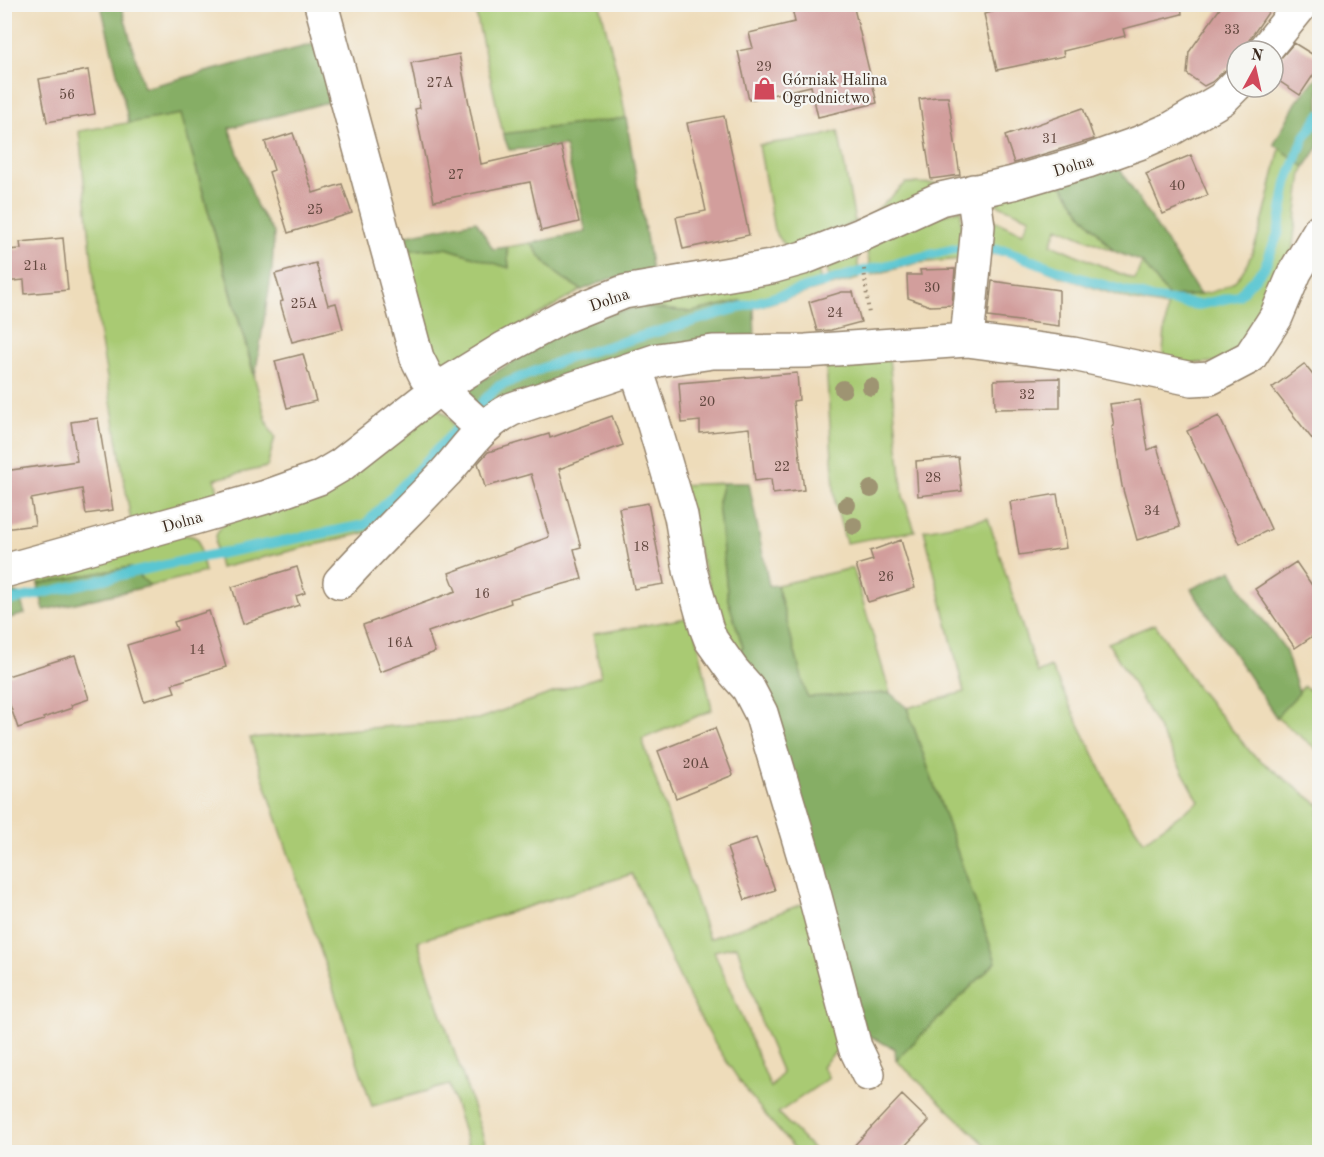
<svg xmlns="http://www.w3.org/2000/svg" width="1324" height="1157" font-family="'Old Standard TT',serif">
<rect width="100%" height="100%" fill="#f6f6f2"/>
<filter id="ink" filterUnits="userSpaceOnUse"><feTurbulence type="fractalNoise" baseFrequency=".0167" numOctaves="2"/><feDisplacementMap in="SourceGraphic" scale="12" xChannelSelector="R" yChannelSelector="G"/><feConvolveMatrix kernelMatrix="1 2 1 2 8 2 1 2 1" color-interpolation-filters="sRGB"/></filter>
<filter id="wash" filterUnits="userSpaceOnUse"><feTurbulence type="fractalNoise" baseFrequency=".008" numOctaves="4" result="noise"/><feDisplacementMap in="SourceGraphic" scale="24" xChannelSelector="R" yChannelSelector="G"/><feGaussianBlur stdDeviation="1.35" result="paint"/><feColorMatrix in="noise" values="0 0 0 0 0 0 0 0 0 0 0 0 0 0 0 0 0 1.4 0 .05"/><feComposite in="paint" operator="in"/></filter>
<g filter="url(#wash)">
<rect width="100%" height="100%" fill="#eedcba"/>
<path fill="#a9ca73" stroke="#727a48" stroke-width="1.5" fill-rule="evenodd" d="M 501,5 L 600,5 L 618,76 L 626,118 L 503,134 L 474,5 L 491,5 L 493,8 Z
M 181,114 L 268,426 L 275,437 L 267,467 L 215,479 L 221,504 L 132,527 L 99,330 L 79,131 Z
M 838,131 L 855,222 L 869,217 L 906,183 L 957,184 L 786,248 L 774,230 L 759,145 L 822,136 Z
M 1280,148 L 1305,167 L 1302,173 L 1291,260 L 1267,312 L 1226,362 L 1162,364 L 1167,307 L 1131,300 L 1062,277 L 1008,255 L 983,254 L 987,218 L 1023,233 L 1030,218 L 996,204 L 1003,195 L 1060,182 L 1083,215 L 1114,251 L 1058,227 L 1051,244 L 1135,280 L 1142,262 L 1169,297 C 1190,296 1214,295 1232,283 C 1258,266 1272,179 1280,148 Z
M 961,209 L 962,259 L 917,263 L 872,275 L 866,248 L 888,231 Z
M 531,243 C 546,267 558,276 582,290 L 455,362 L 444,367 L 434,366 L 396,251 L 446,248 L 509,267 L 507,247 Z
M 858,250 L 858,279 L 830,286 L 826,261 Z
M 817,264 L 822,288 L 754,308 L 740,301 L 692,312 L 639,307 L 581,321 L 605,308 Z
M 889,358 L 903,496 L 915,531 L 846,543 L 835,503 L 826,363 Z
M 431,405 L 447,415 L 459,435 L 368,532 L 220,568 C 217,553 210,536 223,525 Z
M 650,454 L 678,544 L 712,710 L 642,739 L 709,939 L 810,901 L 839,1048 L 822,1066 L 829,1078 L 778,1113 L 816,1152 L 798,1152 C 760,1112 728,1068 701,1019 C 675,973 655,922 632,874 L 418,941 C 439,1012 466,1082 488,1152 L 470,1152 L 449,1085 L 372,1106 L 250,738 L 478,719 L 601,676 L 593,634 L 687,618 L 670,520 L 655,488 ZM 737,946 L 763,1028 L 782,1073 L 771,1088 L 714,951 Z
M 723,483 L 718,502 L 728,600 L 743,647 L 733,656 L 677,485 Z
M 988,518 L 1037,673 L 1051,667 L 1115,798 L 1144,841 L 1199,801 L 1127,673 L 1108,643 L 1155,624 L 1196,686 L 1252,754 L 1318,804 L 1319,802 L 1319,1152 L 993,1152 L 896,1060 L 996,962 L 907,708 L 964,692 L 924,530 Z
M 179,534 L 192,536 L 198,539 L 205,572 L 150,586 L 130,567 L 38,584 L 35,571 Z
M 853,568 L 890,693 L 807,697 L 777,585 Z
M 1304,686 L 1319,697 L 1319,751 L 1276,717 Z"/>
<path fill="#86ae65" stroke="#606c42" stroke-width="1.5" d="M 101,5 L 121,5 L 144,88 L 318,43 L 336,100 L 229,128 L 257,207 L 274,233 L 272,270 L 255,376 L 181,114 L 129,123 Z
M 1319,75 L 1319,146 L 1305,167 L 1274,144 L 1297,101 Z
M 626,118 L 652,271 L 609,279 L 582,290 C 558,276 546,267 531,243 L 586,232 L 565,146 L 509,150 L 503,134 Z
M 1117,165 L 1200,295 L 1169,297 L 1142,262 L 1114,251 L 1083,215 L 1060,182 Z
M 476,221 L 493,249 L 507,247 L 509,268 L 446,248 L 396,251 L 393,238 Z
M 740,301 L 754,308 L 755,344 L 481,412 L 466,390 L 581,321 L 639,307 L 691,312 Z
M 723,483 L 749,483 L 769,586 L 777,585 L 807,697 L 890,693 L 907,708 L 996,962 L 896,1060 L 895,1049 L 867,1035 L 733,656 L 743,647 L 728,600 L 718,502 Z
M 130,567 L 150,586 L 44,610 L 38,584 Z
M 1232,570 L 1246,597 L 1285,649 L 1299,693 L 1276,717 L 1191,589 Z
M 5,590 L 19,594 L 25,614 L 5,619 Z"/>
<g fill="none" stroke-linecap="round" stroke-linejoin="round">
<path stroke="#5ac6d2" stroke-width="10" d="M 4,602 L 187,560 L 365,525 L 497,387 L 568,358 L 863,271 L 963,247 L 1007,251 L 1073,276 L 1149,298 L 1199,305 L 1238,296 L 1264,268 L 1278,234 L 1287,183 L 1304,138 L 1320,115"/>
</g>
<g id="blocks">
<path fill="#d29e9c" d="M 791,4 L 853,4 L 877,103 L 818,117 L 811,86 L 749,100 L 738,51 L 753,48 L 749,33 L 795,22 Z
M 1023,4 L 1181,4 L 1182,14 L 1123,29 L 1125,36 L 1063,51 L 1064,56 L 997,70 L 984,14 Z
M 1223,4 L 1274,4 L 1249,40 L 1246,51 L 1237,51 L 1237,59 L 1232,66 L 1224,71 L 1212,82 L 1204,86 L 1187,74 L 1189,52 Z
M 1294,43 L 1320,59 L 1320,65 L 1300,95 L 1273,77 L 1273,67 Z
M 459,54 L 481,164 L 561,146 L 579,222 L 541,231 L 530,182 L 434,201 L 415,109 L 420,108 L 411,63 Z
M 88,70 L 95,114 L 47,122 L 39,79 Z
M 937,97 L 948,97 L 960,175 L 931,179 L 919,99 Z
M 1083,108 L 1094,139 L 1014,163 L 1005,136 Z
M 724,116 L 749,235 L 683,249 L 676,217 L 706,211 L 687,123 Z
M 293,133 L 313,193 L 342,184 L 352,213 L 288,233 L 269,172 L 274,170 L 265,142 Z
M 1191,155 L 1208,195 L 1163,214 L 1146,174 Z
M 63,238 L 68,290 L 25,294 L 24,280 L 4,282 L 4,250 L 21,249 L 20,242 Z
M 316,263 L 328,305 L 336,303 L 343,329 L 292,342 L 280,302 L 283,301 L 275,274 Z
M 955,269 L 952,305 L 930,306 L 908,298 L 907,275 L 921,275 L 920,270 Z
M 992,281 L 1059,290 L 1059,326 L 988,317 Z
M 842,292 L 853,292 L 861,322 L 831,330 L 817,331 L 809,302 Z
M 303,354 L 316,401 L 287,408 L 275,361 Z
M 1304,364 L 1320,384 L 1320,449 L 1272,388 Z
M 797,373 L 799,400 L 793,401 L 804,490 L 773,494 L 771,479 L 755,481 L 749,428 L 700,433 L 700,421 L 682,423 L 679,383 Z
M 1060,378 L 1060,408 L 995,409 L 994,380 Z
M 1140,400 L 1148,450 L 1157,446 L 1180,527 L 1137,540 L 1122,486 L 1112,427 L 1114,426 L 1110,404 Z
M 612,416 L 623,445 L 559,469 L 581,547 L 574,549 L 582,579 L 510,599 L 511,603 L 428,632 L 435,652 L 380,672 L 363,625 L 456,591 L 449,573 L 549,537 L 531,474 L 485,487 L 478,463 L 488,452 L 549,434 L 550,438 Z
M 1219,416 L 1271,529 L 1240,544 L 1187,431 Z
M 98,418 L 113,510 L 86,514 L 82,489 L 31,499 L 35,525 L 4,529 L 4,471 L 77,461 L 71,422 Z
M 958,457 L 962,491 L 918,496 L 916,461 Z
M 1057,494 L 1066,548 L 1019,555 L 1010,502 Z
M 648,503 L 664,584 L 634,589 L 619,508 Z
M 901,540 L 915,588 L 868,602 L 856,565 L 873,560 L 870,551 Z
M 1296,562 L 1320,597 L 1320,631 L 1295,648 L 1255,589 Z
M 297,567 L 305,593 L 296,596 L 299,605 L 243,624 L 232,587 Z
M 209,611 L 226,667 L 172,684 L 175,692 L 144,701 L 127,645 L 177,630 L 174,622 Z
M 75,655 L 89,699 L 71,705 L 72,708 L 43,718 L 44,720 L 18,728 L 4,688 L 4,677 Z
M 715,728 L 733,775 L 676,798 L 658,751 Z
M 756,838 L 775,890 L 745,900 L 727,848 Z
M 902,1095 L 929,1121 L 899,1152 L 848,1152 Z"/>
</g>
</g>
<g filter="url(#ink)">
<use href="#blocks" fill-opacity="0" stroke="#94836c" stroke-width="1.5"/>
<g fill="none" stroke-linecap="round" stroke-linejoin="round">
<defs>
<path id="minor" d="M 321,4 L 417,358 L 426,376 L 482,428
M 1264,51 L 1302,4
M 967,340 L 978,226 L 973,191
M 636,369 L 650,411 L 681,516 L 690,570 L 706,627 L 711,640 L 733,671 L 748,688 L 761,713 L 808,870 L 855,1047 L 868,1074
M 4,571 L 190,519 L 266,497 L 319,478 L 341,465 L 438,389 L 503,349 L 564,316 L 624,292 L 771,267 L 803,258 L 861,235 L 940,199 L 1013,183 L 1088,161 L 1139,143 L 1171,129 L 1222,99 L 1237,84
M 340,582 C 374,544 411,509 446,472 C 469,446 480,425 512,409 L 658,360 L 713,352 L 806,351 L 967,340 L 1073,354 L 1192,379 L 1210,378 L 1250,357 L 1276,317 L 1295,272 L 1320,230"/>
</defs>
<use href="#minor" stroke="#94836c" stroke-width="36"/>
<path stroke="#94836c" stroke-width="4" stroke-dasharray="1.5 4.5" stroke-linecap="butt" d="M 864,269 L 869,315"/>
<use href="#minor" stroke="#fff" stroke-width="33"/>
</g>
<g fill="#9e9472">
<circle cx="871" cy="387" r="9"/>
<circle cx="843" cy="389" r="9"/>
<circle cx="871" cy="489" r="9"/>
<circle cx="847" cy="505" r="9"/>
<circle cx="854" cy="526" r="9"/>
</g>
</g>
<defs>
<symbol id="shop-bare" viewBox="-9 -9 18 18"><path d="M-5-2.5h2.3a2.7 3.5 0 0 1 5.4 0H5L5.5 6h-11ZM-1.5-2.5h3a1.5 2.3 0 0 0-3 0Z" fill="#d1495b" stroke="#f6f6f2" stroke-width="2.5" paint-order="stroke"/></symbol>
</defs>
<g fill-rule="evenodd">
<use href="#shop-bare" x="748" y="72" width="33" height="33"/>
</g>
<g text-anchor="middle" stroke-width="4.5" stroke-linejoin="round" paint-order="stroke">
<g font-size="14" fill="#61473e">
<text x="1232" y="34">33</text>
<text x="764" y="71">29</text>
<text x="440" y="87">27A</text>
<text x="67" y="99">56</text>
<text x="1050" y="143">31</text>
<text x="456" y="179">27</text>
<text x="1177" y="190">40</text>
<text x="315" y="214">25</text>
<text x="35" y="270">21a</text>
<text x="932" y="292">30</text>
<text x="304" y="308">25A</text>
<text x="835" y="317">24</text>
<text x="1027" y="399">32</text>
<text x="707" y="406">20</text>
<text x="782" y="471">22</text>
<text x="933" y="482">28</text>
<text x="1152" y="515">34</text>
<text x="641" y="551">18</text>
<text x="886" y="581">26</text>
<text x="482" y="598">16</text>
<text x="400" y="647">16A</text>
<text x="197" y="654">14</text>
<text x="696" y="768">20A</text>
</g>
<g font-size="16" fill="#3b2a1e" stroke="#f6f6f2" text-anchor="start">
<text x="782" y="85">Górniak Halina<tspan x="782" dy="18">Ogrodnictwo</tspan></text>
</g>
<g font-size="16" fill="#3b2a1e" stroke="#f6f6f2">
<text transform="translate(1073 165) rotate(-17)" y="6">Dolna</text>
<text transform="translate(609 299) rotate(-19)" y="6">Dolna</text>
<text transform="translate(182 521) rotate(-16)" y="6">Dolna</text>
</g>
</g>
<rect width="1324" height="1157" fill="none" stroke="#f6f6f2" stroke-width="24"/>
<g transform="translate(1255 69) rotate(8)"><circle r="28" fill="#f6f6f2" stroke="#aba49d" stroke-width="1.5"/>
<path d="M0-4.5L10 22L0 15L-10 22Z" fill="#d1495b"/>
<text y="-9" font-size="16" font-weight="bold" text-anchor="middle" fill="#3b2a1e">N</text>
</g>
</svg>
